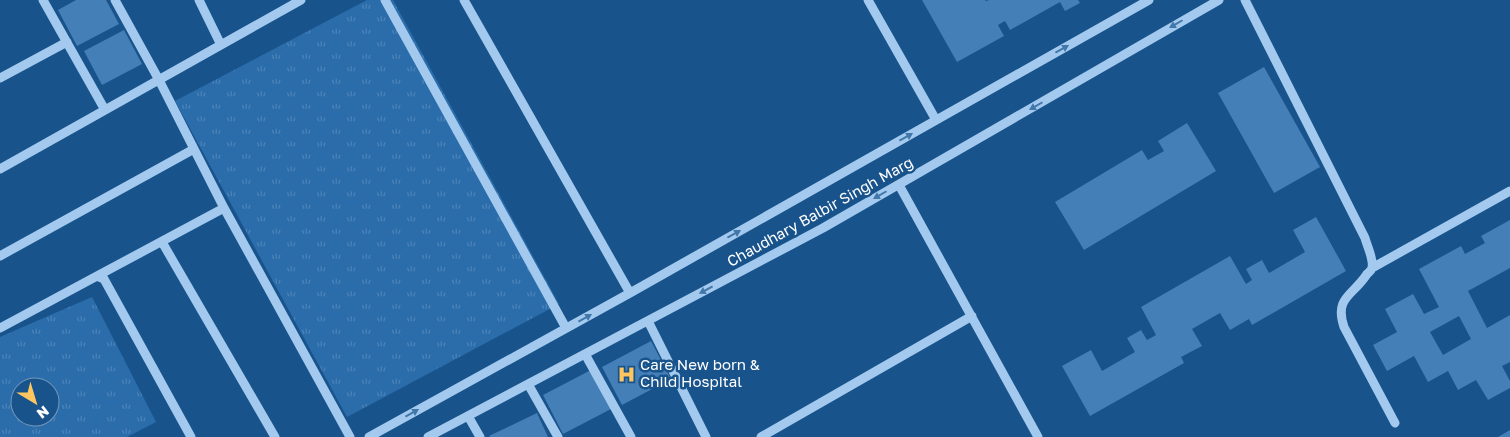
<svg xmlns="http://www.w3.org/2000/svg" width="1510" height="437" font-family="'Golos Text',sans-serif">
<defs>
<pattern id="park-tufts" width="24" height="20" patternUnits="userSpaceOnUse" patternTransform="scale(1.25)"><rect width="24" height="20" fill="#2b6dab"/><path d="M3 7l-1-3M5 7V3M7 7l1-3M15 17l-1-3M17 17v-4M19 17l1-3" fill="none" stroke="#4b83b8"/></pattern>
</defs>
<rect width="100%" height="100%" fill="#18538c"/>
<path fill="url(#park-tufts)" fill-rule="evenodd" d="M 367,0 L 393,0 L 559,304 L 347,417 L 175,101 Z
M 92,297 L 156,422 L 127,437 L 0,437 L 0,337 ZM 20,387 L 50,387 L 50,417 L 20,417 Z"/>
<path fill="#457fb7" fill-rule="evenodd" d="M 76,0 L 106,0 L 119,24 L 77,46 L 58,10 Z
M 922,0 L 985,0 L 986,1 L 989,0 L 1078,0 L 1080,3 L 1065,11 L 1060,2 L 1010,30 L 1005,21 L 998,25 L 1004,36 L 957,62 Z
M 124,30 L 142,64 L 102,85 L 84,51 Z
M 1264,67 L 1320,167 L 1274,193 L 1218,93 Z
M 1187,123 L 1216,171 L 1084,250 L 1055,202 L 1142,150 L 1148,160 L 1164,151 L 1158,141 Z
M 1316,217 L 1346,271 L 1252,325 L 1249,319 L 1230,330 L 1220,313 L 1192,329 L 1202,346 L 1181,357 L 1184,363 L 1090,416 L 1062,366 L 1091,350 L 1102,371 L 1135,352 L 1127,338 L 1141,330 L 1147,340 L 1156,335 L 1141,307 L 1230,256 L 1246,284 L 1252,280 L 1246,269 L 1262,260 L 1269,273 L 1305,252 L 1293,230 Z
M 1510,220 L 1510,268 L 1468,291 L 1487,328 L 1510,315 L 1510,362 L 1502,366 L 1510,381 L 1510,388 L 1488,400 L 1476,380 L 1458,390 L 1448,371 L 1428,382 L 1414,356 L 1387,371 L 1373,345 L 1397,332 L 1385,309 L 1413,294 L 1424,314 L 1439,307 L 1419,269 L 1461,246 L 1465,254 L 1485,243 L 1481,236 ZM 1459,316 L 1471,339 L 1443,355 L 1430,332 Z
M 651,341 L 671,379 L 622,405 L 602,367 Z
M 591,370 L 611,409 L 563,434 L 543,395 Z
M 537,413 L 548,437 L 490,437 L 489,436 Z
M 1510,430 L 1510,437 L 1498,437 Z"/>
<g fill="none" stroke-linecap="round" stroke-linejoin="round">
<path stroke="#a3caee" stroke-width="9" d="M 43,0 L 105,110
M 115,0 L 159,80 L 224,208 L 350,437
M 199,0 L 221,45
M 385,0 L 566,328
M 464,0 L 630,293
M 868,0 L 936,120
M 1245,0 L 1365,238 C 1367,246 1374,259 1372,268 C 1371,271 1369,272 1367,274 C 1353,296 1334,297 1344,327 L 1395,423
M 0,78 L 67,42
M 0,169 L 301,0
M 899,185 L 1038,437
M 162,242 L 275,437
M 0,256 L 194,149
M 1372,268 L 1510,191
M 97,276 L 224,208
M 648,321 L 706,437
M 0,328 L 97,276 L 104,279 L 191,437
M 585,354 L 631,437
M 528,384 L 558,437
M 468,416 L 480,437
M 369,437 L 630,293 L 1149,0
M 428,437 L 823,228 L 1219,0
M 761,437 L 972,316"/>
</g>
<defs><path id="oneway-solid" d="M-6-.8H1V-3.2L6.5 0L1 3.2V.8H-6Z" transform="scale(1.25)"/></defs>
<g fill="#4277a9">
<use href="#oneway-solid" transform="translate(1176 24) rotate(150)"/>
<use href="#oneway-solid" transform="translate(1062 49) rotate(-29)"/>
<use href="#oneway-solid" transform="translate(1036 106) rotate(150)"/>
<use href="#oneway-solid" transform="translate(906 137) rotate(-29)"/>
<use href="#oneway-solid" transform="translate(880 195) rotate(150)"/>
<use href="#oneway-solid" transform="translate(734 234) rotate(-29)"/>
<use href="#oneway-solid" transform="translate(706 290) rotate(152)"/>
<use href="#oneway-solid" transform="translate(585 318) rotate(-29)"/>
<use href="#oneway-solid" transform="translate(412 413) rotate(-29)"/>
</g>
<defs>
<symbol id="hospital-bare" viewBox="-9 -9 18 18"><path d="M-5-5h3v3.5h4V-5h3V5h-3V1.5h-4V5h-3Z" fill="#ffc660" stroke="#18538c" stroke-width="2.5" paint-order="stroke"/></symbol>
</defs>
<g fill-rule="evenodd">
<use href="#hospital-bare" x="614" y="362" width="25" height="25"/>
</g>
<g text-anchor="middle" stroke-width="5" stroke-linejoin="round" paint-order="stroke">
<g font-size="15" fill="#fff" stroke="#18538c">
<text transform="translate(820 212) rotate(-29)" y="5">Chaudhary Balbir Singh Marg</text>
</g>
<g font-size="15" fill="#fff" stroke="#18538c" text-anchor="start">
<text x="640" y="370">Care New born &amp;<tspan x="640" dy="17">Child Hospital</tspan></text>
</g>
</g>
<g transform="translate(35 402) rotate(142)"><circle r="24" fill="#18538c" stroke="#7498ba"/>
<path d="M0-4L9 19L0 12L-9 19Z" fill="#ffc660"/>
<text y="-8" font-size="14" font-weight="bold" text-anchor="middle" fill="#ffffff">N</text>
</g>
</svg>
